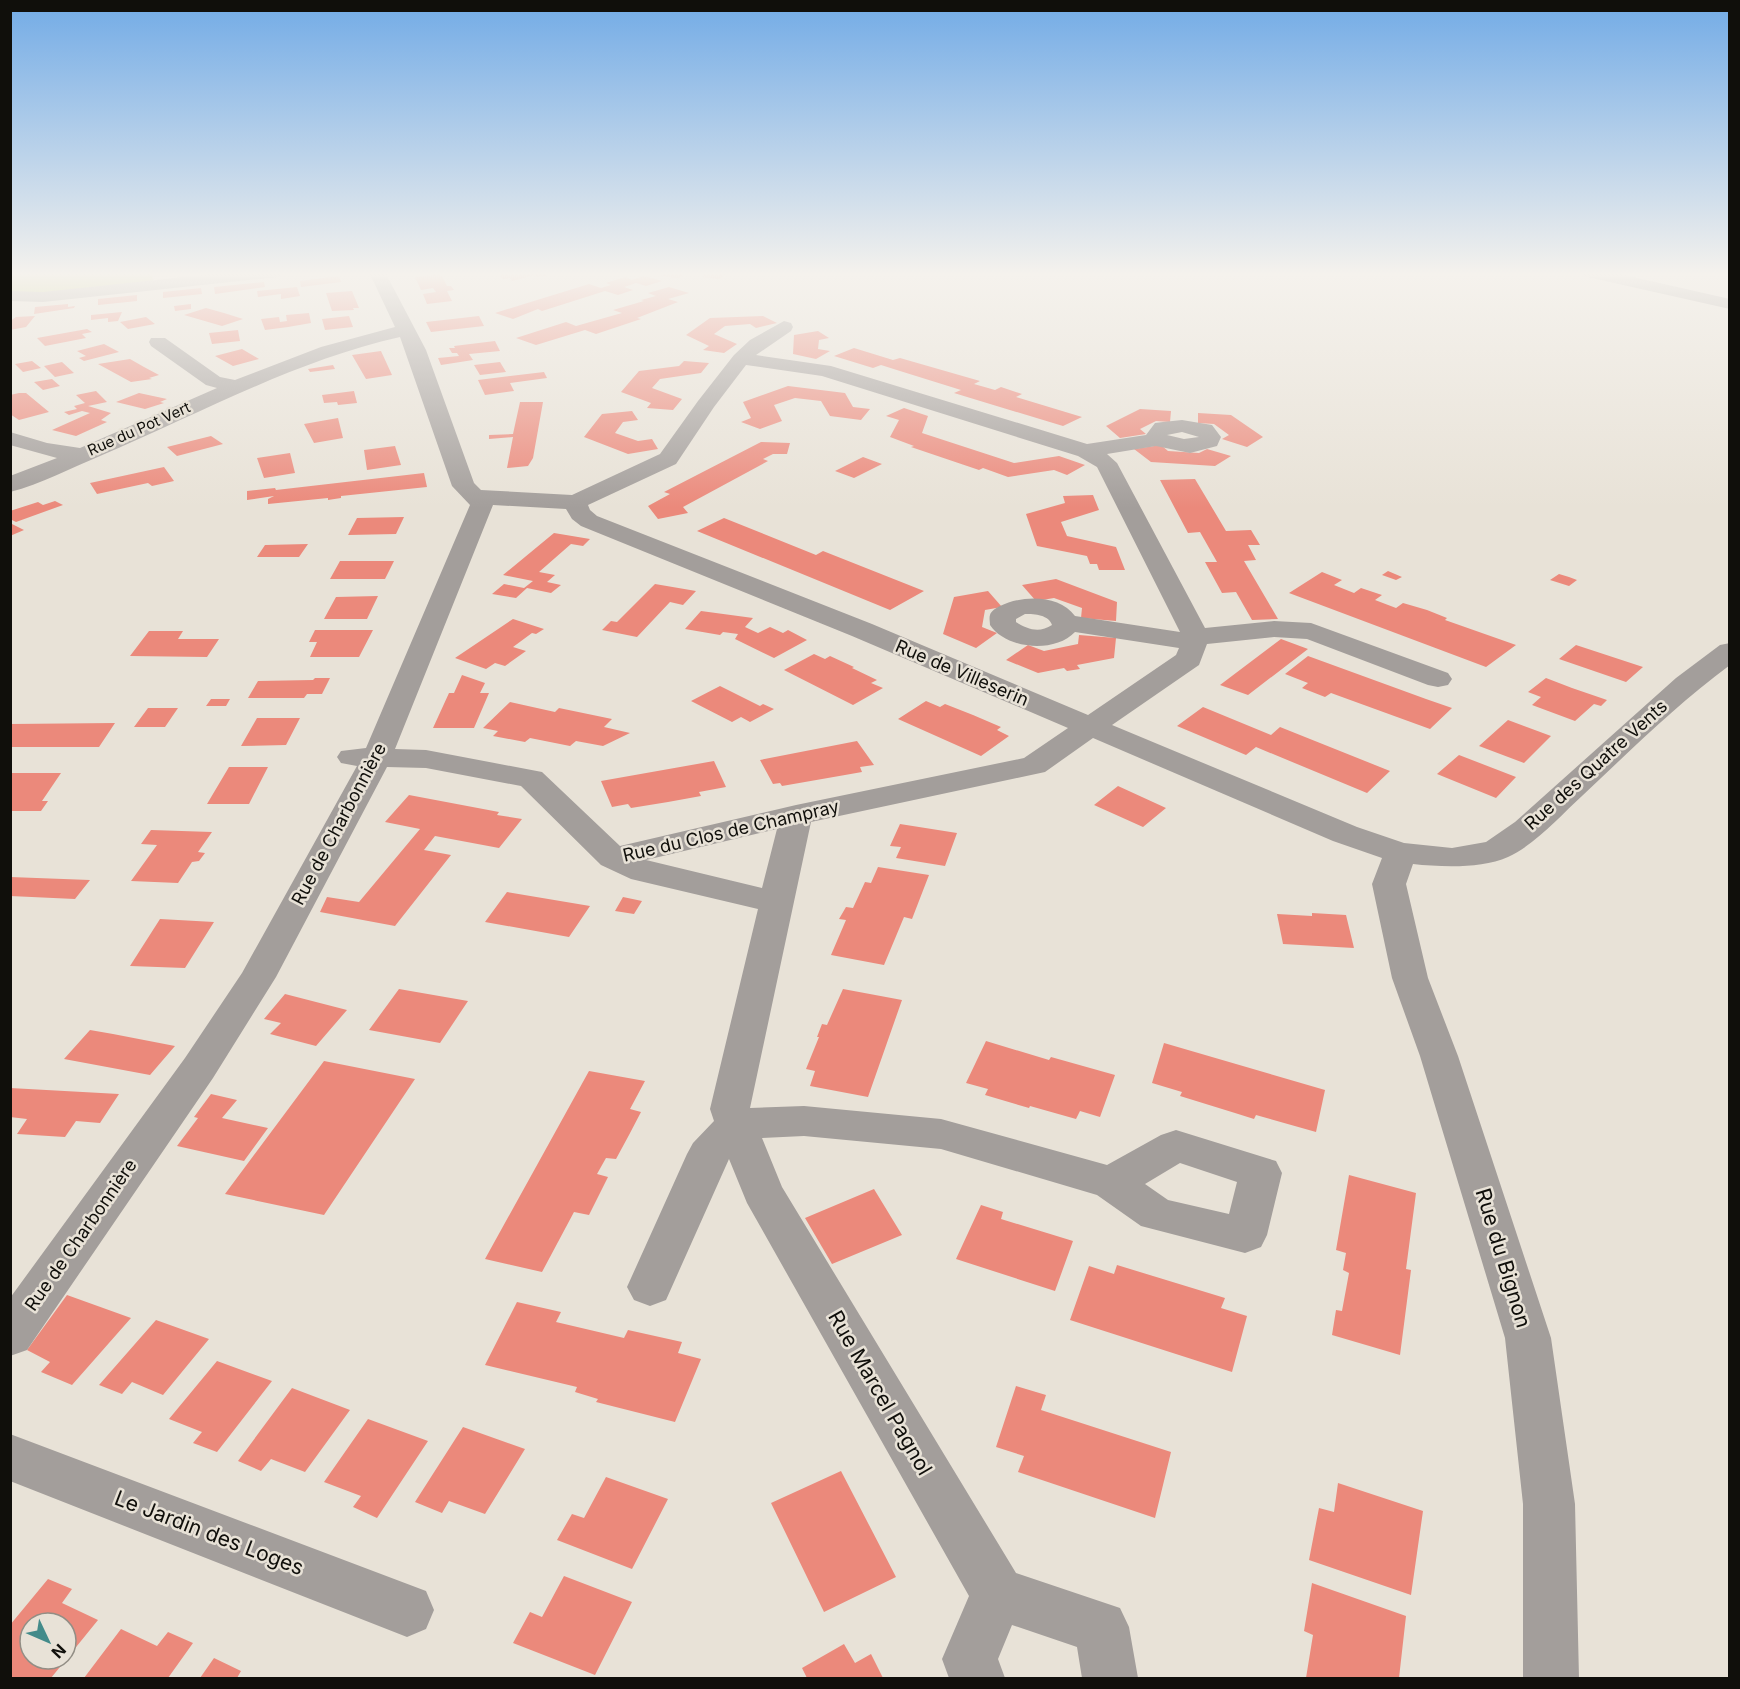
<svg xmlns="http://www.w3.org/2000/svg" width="1740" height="1689" font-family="Inter,sans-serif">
<rect width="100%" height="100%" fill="#e8e2d7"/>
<path fill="#bccf71" d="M 11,272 L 152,272 L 153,282 L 47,293 L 11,292 Z"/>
<path fill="#eb897b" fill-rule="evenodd" d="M 542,272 L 546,276 L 537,277 L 535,275 L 512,281 L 510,278 L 503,279 L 498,273 Z
M 666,272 L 688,272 L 678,278 L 660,276 Z
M 696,272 L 728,272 L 719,279 L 702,277 L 705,274 Z
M 441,274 L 447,286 L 451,286 L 454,290 L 447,291 L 452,301 L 427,304 L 423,294 L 436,292 L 433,288 L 421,290 L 415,277 Z
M 339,276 L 341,282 L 301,287 L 300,281 Z
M 644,276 L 662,281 L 646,286 L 636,283 L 624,287 L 633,290 L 618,295 L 605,291 L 542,311 L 538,309 L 513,319 L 495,313 L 589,284 L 601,288 L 611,285 L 606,283 L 625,277 L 632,280 Z
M 264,282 L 265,287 L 215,294 L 214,287 Z
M 297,287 L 300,296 L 281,299 L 281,294 L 258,297 L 257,291 Z
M 669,287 L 689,293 L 668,299 L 678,302 L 637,318 L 641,319 L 596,334 L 585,330 L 536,345 L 516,338 L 566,322 L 576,326 L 622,313 L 613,310 L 644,301 L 641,300 L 656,296 L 648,293 Z
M 201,288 L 202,294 L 163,298 L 163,292 Z
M 352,291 L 359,308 L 353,308 L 354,310 L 332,311 L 326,293 Z
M 137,295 L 137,301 L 98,305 L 98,299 Z
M 68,304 L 68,307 L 75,306 L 74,308 L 34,314 L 35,307 Z
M 191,304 L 191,309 L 175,311 L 174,306 Z
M 206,308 L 224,313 L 243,319 L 222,326 L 184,315 Z
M 122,312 L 118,321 L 108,322 L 108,318 L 91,320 L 91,315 Z
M 309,313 L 311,323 L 288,327 L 265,330 L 261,319 L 279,317 L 280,322 L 287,321 L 286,315 Z
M 35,316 L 26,327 L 10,330 L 10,321 L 16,317 Z
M 349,316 L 353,327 L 325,330 L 322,319 Z
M 479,316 L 484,326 L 431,332 L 426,322 Z
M 763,316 L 777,323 L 756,328 L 750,324 L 725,326 L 714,334 L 737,344 L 724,353 L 703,350 L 709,346 L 686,335 L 710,318 Z
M 146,317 L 155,324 L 128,329 L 120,322 Z
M 87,329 L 92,332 L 82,334 L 86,338 L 45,346 L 37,338 Z
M 238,330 L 240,341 L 212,344 L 209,333 Z
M 818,331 L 829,338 L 819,340 L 818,349 L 830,351 L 816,359 L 793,354 L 794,335 Z
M 495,341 L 500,351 L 469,354 L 473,360 L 441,365 L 438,358 L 459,356 L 457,353 L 452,353 L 449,348 L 455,348 L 454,346 Z
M 104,344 L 119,352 L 84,361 L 79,358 L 86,356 L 77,351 Z
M 854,348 L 893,360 L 900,358 L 980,381 L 974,384 L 995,390 L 1001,387 L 1022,394 L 1016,397 L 1082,417 L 1063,426 L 954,393 L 961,390 L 900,371 L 881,365 L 873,368 L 834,356 Z
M 242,349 L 259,359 L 233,366 L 215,356 Z
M 381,351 L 392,375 L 366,379 L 352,355 Z
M 130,359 L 144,367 L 159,375 L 149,378 L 152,379 L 131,382 L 98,364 Z
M 32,361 L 41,368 L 23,372 L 15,364 Z
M 684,361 L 709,363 L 701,373 L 660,379 L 652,388 L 682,399 L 673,410 L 647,408 L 651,403 L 621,392 L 639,371 L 679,366 Z
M 62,362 L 74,373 L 55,377 L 44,366 Z
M 500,362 L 506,372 L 480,375 L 474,365 Z
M 333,365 L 335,369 L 310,372 L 308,369 Z
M 544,372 L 547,378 L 510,383 L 514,391 L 485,395 L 478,380 Z
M 52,379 L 60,386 L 43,390 L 34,382 Z
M 788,386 L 845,393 L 853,407 L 870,409 L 861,420 L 830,416 L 821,401 L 795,398 L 774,405 L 782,421 L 760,429 L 741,422 L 751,418 L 743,402 Z
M 96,391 L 107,402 L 88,406 L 111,413 L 101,420 L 107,422 L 76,436 L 52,430 L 90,413 L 82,411 L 69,415 L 64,412 L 77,409 L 74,406 L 85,403 L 76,395 Z
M 354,391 L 357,403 L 338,405 L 337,402 L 324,403 L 322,395 Z
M 19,393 L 26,393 L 49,412 L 19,420 L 10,414 L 10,395 Z
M 139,393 L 167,399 L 160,402 L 164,403 L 145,409 L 116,402 Z
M 520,402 L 543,402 L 533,458 L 528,466 L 507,468 L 513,437 L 489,439 L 489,435 L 513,434 Z
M 904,408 L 928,416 L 922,433 L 1014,463 L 1059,456 L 1085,465 L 1067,475 L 1054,470 L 1008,477 L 983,468 L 979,470 L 911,447 L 914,446 L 890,437 L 899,420 L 886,416 Z
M 1140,409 L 1171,411 L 1170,422 L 1156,421 L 1140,429 L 1146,434 L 1120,438 L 1106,426 Z
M 632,411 L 638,420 L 623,422 L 615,433 L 638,441 L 652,439 L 658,449 L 628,454 L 584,437 L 602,414 Z
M 1198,413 L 1231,415 L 1263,437 L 1247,447 L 1222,439 L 1229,435 L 1214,424 L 1198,423 Z
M 338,418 L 343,438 L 314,443 L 304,424 Z
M 211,436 L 223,444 L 177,456 L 167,447 Z
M 761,442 L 790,443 L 787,454 L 773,454 L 763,459 L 768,461 L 683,507 L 688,513 L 658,519 L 648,506 L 670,494 L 664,492 Z
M 1161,445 L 1168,451 L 1199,453 L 1207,449 L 1231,456 L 1215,466 L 1151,462 L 1134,449 Z
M 395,446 L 401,465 L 367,470 L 364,450 Z
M 290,453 L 295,473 L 264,478 L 257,458 Z
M 863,457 L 882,464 L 854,478 L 835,471 Z
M 164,467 L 174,481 L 152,486 L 148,483 L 97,494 L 90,483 Z
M 424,473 L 427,487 L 341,496 L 341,498 L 328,500 L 328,498 L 268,504 L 268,499 L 274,496 L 247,500 L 247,491 L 275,488 L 276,490 Z
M 1195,479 L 1226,531 L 1251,530 L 1260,545 L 1248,545 L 1256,560 L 1244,561 L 1278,619 L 1252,620 L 1236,592 L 1222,593 L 1205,562 L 1217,562 L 1200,532 L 1188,533 L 1160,480 Z
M 1093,495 L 1099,510 L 1061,522 L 1067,536 L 1116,547 L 1125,570 L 1099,570 L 1097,564 L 1090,564 L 1087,556 L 1037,546 L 1026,514 L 1065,503 L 1063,496 Z
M 55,501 L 63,505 L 16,522 L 10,519 L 10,511 L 38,502 L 43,505 Z
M 404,517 L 396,534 L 348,535 L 357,518 Z
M 724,518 L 816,555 L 823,551 L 924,591 L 890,610 L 697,531 Z
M 10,523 L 24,530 L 10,536 Z
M 554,533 L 590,539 L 583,546 L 571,544 L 539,572 L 555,575 L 547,582 L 561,585 L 551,593 L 527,588 L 516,598 L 492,594 L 504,584 L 524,588 L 533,581 L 503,575 Z
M 308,544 L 299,557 L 257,557 L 265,545 Z
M 340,561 L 394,561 L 385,579 L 330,579 Z
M 1388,571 L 1402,577 L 1396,580 L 1382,575 Z
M 1322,572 L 1342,580 L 1334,585 L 1354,593 L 1361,588 L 1382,595 L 1375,600 L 1396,608 L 1403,603 L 1427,610 L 1447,618 L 1445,620 L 1516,645 L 1486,667 L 1289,593 Z
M 1559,574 L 1569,577 L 1577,580 L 1569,586 L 1550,580 Z
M 1056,579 L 1117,602 L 1116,621 L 1081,618 L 1082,608 L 1054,598 L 1036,601 L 1022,585 Z
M 655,584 L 696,591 L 683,605 L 670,602 L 637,637 L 602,630 L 611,621 L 617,622 Z
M 988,591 L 1002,607 L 985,610 L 982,627 L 997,633 L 976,648 L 943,634 L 954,597 Z
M 378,596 L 367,619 L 324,619 L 336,597 Z
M 701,611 L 753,618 L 745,627 L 758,633 L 770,627 L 783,633 L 788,630 L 807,640 L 774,658 L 735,639 L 738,634 L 723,632 L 720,635 L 685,629 Z
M 513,619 L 544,629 L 536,634 L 532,633 L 513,647 L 526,651 L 505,666 L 495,663 L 486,669 L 455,658 Z
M 315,630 L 373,630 L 359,657 L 310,657 L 317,642 L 309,642 Z
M 149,631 L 183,631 L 178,639 L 219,639 L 207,657 L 130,656 Z
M 1079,635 L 1116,638 L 1114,658 L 1077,665 L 1080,669 L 1067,671 L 1064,668 L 1038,673 L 1006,660 L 1028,645 L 1044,651 L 1078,644 Z
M 1281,639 L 1308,649 L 1248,695 L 1220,685 Z
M 1576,645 L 1643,667 L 1626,682 L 1559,659 Z
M 814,654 L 825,659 L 830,656 L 854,667 L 852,668 L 877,680 L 871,683 L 883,688 L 853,705 L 784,670 Z
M 1308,656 L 1426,699 L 1452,708 L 1430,729 L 1331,693 L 1325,697 L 1302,688 L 1308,683 L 1285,674 Z
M 462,675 L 485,683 L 480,693 L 489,693 L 474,728 L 433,728 L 449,693 L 454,693 Z
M 315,678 L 330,678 L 322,694 L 307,694 L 304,698 L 248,698 L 258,681 L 313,680 Z
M 1546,678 L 1572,688 L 1607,700 L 1601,706 L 1594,704 L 1575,721 L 1532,705 L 1541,697 L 1528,692 Z
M 720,686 L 760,706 L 763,704 L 774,709 L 750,722 L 741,717 L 732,722 L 691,701 Z
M 211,699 L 230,699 L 226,706 L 206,706 Z
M 926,701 L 940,707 L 945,704 L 973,715 L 1001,727 L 997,730 L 1009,736 L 981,756 L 898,719 Z
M 510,702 L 555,712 L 559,708 L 612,719 L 604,727 L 630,733 L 603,746 L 576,741 L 570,746 L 530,738 L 525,742 L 493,736 L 498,731 L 483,728 Z
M 1203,707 L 1271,735 L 1280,727 L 1390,771 L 1367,793 L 1256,747 L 1246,755 L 1177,726 Z
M 148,708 L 178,708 L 165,727 L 134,727 Z
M 257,718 L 300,718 L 286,745 L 241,746 Z
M 1508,720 L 1551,736 L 1524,763 L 1479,746 Z
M 115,723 L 99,747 L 10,747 L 10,724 Z
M 857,741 L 874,765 L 860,767 L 862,772 L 845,775 L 782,786 L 780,783 L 773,784 L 760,760 Z
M 1459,755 L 1516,777 L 1496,798 L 1437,774 Z
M 714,761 L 726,787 L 699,792 L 701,796 L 668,802 L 631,808 L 628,804 L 612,807 L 601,781 Z
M 229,767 L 268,767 L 249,804 L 207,804 Z
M 11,773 L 61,773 L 42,801 L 48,801 L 41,811 L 10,811 Z
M 1118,786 L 1166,808 L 1143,827 L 1094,805 Z
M 409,795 L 499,812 L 497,815 L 522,819 L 499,848 L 435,836 L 424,850 L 451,855 L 395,926 L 320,912 L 327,897 L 359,902 L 420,829 L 385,822 Z
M 900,824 L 957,833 L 945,866 L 896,858 L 901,847 L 890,846 Z
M 151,830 L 212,832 L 198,852 L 205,853 L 199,861 L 192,862 L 178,883 L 131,881 L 157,845 L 141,844 Z
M 878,867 L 929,875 L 912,919 L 904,917 L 884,965 L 831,955 L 846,920 L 839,919 L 846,907 L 853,908 L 865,882 L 871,883 Z
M 10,877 L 90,880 L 75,899 L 10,896 Z
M 507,892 L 590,906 L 569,937 L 485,922 Z
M 623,897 L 642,901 L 634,914 L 615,911 Z
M 1312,913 L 1346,915 L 1354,948 L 1283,944 L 1277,914 L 1312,916 Z
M 160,919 L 214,922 L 185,968 L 130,966 Z
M 399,989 L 468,1001 L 440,1043 L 369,1030 Z
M 843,989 L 902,1000 L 868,1097 L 810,1086 L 815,1071 L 806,1069 L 819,1037 L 817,1037 L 822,1024 L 827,1025 Z
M 285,994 L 347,1010 L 316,1046 L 270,1034 L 281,1023 L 264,1019 Z
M 90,1030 L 113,1034 L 175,1046 L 150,1075 L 64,1059 Z
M 986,1041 L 1049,1060 L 1051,1057 L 1115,1075 L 1100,1117 L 1080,1111 L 1076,1119 L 1030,1106 L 1029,1108 L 985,1095 L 988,1089 L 966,1083 Z
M 1164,1043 L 1325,1090 L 1316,1132 L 1256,1115 L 1254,1119 L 1235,1113 L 1180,1096 L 1182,1092 L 1152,1083 Z
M 324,1061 L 415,1079 L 324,1215 L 225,1194 Z
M 589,1071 L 645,1081 L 630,1109 L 641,1112 L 629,1135 L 616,1159 L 606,1158 L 597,1174 L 608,1177 L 589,1215 L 574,1212 L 542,1272 L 485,1259 Z
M 10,1088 L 119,1094 L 100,1123 L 76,1121 L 65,1137 L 17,1134 L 27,1119 L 10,1117 Z
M 211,1094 L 237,1100 L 222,1118 L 268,1128 L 244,1161 L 177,1146 L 198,1118 L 194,1117 Z
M 1349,1175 L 1416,1193 L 1406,1269 L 1411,1270 L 1400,1355 L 1332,1335 L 1336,1310 L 1342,1311 L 1349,1273 L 1343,1270 L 1346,1253 L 1336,1250 Z
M 874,1189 L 902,1235 L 832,1264 L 805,1218 Z
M 981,1205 L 1003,1212 L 1001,1219 L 1073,1241 L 1055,1291 L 956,1259 Z
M 1117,1265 L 1225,1298 L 1221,1308 L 1247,1316 L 1232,1372 L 1070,1320 L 1089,1266 L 1114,1274 Z
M 67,1295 L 131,1318 L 72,1385 L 41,1372 L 50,1362 L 27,1350 Z
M 517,1302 L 561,1312 L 556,1322 L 624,1338 L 628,1330 L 682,1342 L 678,1353 L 701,1359 L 675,1422 L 596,1402 L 598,1399 L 575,1392 L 577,1387 L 485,1365 Z
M 156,1320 L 209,1339 L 163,1395 L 132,1382 L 122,1394 L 99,1385 Z
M 217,1361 L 272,1381 L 217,1452 L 193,1443 L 202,1432 L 169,1419 Z
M 1016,1386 L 1046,1395 L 1041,1410 L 1171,1452 L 1155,1518 L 1018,1472 L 1024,1456 L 996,1447 Z
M 292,1388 L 350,1410 L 305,1472 L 271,1459 L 261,1471 L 238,1461 Z
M 368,1419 L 428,1441 L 377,1518 L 353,1507 L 361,1496 L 324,1482 Z
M 463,1427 L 525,1449 L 485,1514 L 449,1501 L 442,1513 L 415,1502 Z
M 841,1471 L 896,1577 L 824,1612 L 771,1503 Z
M 606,1477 L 668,1499 L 632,1569 L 557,1540 L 572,1514 L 584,1518 Z
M 1338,1483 L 1423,1511 L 1411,1595 L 1309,1560 L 1319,1508 L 1334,1512 Z
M 564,1576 L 632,1602 L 595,1675 L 513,1643 L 530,1612 L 542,1617 Z
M 48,1579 L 72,1589 L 62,1603 L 98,1620 L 51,1678 L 10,1678 L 10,1625 ZM 30,1623 L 66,1623 L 66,1659 L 30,1659 Z
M 1312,1583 L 1406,1616 L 1399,1678 L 1306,1678 L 1313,1635 L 1304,1631 Z
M 121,1629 L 157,1646 L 168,1632 L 193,1643 L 168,1678 L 84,1678 Z
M 844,1644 L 855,1663 L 871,1654 L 883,1678 L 807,1678 L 802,1668 Z
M 214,1658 L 241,1671 L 237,1678 L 200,1678 Z"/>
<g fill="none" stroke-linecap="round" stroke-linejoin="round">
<path fill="#a39e9b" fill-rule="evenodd" d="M 231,272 L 286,272 L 278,277 L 43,302 L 10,301 L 10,291 L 43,292 Z
M 369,272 L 385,272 L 426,350 L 474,483 L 481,490 L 572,495 L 660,454 L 698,401 L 734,355 L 750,340 L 784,321 L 791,323 L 793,327 L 791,331 L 756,355 L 831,366 L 1087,444 L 1146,435 L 1155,423 L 1163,422 L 1182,420 L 1212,425 L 1221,437 L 1217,446 L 1190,453 L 1156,446 L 1107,454 L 1117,463 L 1205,628 L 1274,621 L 1311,623 L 1448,673 L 1452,679 L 1448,685 L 1438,687 L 1428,685 L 1307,639 L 1274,637 L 1207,644 L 1199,665 L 1112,725 L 1357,827 L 1404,843 L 1452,848 L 1486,842 L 1515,822 L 1676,678 L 1720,645 L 1730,643 L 1730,665 C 1677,704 1630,751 1582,796 C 1560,816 1536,844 1508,857 C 1481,869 1441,867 1413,864 L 1406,884 L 1428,978 L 1458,1056 L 1551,1338 L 1575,1504 L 1579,1678 L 1523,1678 L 1523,1504 L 1505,1338 L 1420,1056 L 1392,978 L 1372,884 L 1382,858 L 1333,841 L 1093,738 L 1045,772 L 811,822 L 750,1108 L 804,1106 L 941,1119 L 1107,1165 L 1161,1135 L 1176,1130 L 1276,1161 L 1282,1173 L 1267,1235 L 1261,1247 L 1245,1253 L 1141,1226 L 1097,1195 L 941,1149 L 804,1136 L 762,1138 L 782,1187 L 1016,1573 L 1120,1608 L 1129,1627 L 1138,1678 L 1082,1678 L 1077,1647 L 1012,1625 L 998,1659 L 1005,1678 L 949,1678 L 942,1659 L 969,1596 L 747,1203 L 729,1159 L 666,1300 L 650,1306 L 634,1300 L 627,1287 L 687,1154 L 693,1143 L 714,1121 L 710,1109 L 758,909 L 631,879 L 601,865 L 521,786 L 426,768 L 387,767 L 276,977 L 213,1078 L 27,1350 L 10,1356 L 10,1298 L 185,1058 L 242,973 L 357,766 L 341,763 L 337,757 L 341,751 L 366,748 L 470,505 L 452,486 L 400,337 C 294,361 199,414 100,456 C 71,468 41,484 10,492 L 10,476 L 57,458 L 10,445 L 10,432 L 47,443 L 80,448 L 217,388 L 206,385 L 151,346 L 149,342 L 151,338 L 165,338 L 220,377 L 235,380 L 321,347 L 395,327 ZM 746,365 L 822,376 L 1078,456 L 1097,467 L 1180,632 L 1075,616 C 1059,594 1022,595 1000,606 C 996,608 991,611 990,615 C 989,618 990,622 990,625 C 1006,649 1054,654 1075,632 L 1179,648 L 1176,655 L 1088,715 L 872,624 L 597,516 L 590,510 L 588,505 L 676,464 L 714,407 ZM 1182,432 L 1199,437 L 1184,439 L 1167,435 ZM 493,505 L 566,509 L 572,519 L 581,526 L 852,636 L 1068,728 L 1024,758 L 796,805 L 620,846 L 542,772 L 426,750 L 395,749 ZM 1025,614 C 1035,614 1049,615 1052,625 C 1040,633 1028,630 1016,622 L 1016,619 ZM 777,829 L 762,888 L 646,860 ZM 1180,1163 L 1237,1182 L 1229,1214 L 1168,1200 L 1145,1184 Z
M 1581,272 L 1611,272 L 1730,299 L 1730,309 L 1583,276 Z
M 10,1434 L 426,1591 L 434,1610 L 426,1629 L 407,1637 L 10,1481 Z"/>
</g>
<linearGradient id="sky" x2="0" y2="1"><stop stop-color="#72abe6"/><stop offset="0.54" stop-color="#f5f2ed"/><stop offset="1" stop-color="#f5f2ed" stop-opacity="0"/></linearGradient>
<rect width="1740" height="508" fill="url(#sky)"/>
<g text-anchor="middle" stroke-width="5" stroke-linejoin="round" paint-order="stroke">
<g font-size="15" fill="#100f0b" stroke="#e8e2d7">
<text transform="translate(139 429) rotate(-24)" y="5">Rue du Pot Vert</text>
</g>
<g font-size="18" fill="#100f0b" stroke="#e8e2d7">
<text transform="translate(962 673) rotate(23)" y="6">Rue de Villeserin</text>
<text transform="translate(1596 765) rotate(-42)" y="6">Rue des Quatre Vents</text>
<text transform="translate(339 824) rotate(-62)" y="6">Rue de Charbonnière</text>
<text transform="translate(731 831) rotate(-13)" y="6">Rue du Clos de Champray</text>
<text transform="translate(81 1235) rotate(-55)" y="6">Rue de Charbonnière</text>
</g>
<g font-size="21" fill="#100f0b" stroke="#e8e2d7">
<text transform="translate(1503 1258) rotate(73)" y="7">Rue du Bignon</text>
<text transform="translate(880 1393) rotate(60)" y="7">Rue Marcel Pagnol</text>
<text transform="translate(209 1533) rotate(21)" y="7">Le Jardin des Loges</text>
</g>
</g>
<rect width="1740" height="1689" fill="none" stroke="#100f0b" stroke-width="24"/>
<g transform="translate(48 1641) rotate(134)"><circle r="28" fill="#e8e2d7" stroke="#928e85" stroke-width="1.5"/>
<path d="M0-4.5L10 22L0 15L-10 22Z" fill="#438b8a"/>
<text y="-9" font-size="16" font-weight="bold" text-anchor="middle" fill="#100f0b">N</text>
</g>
</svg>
